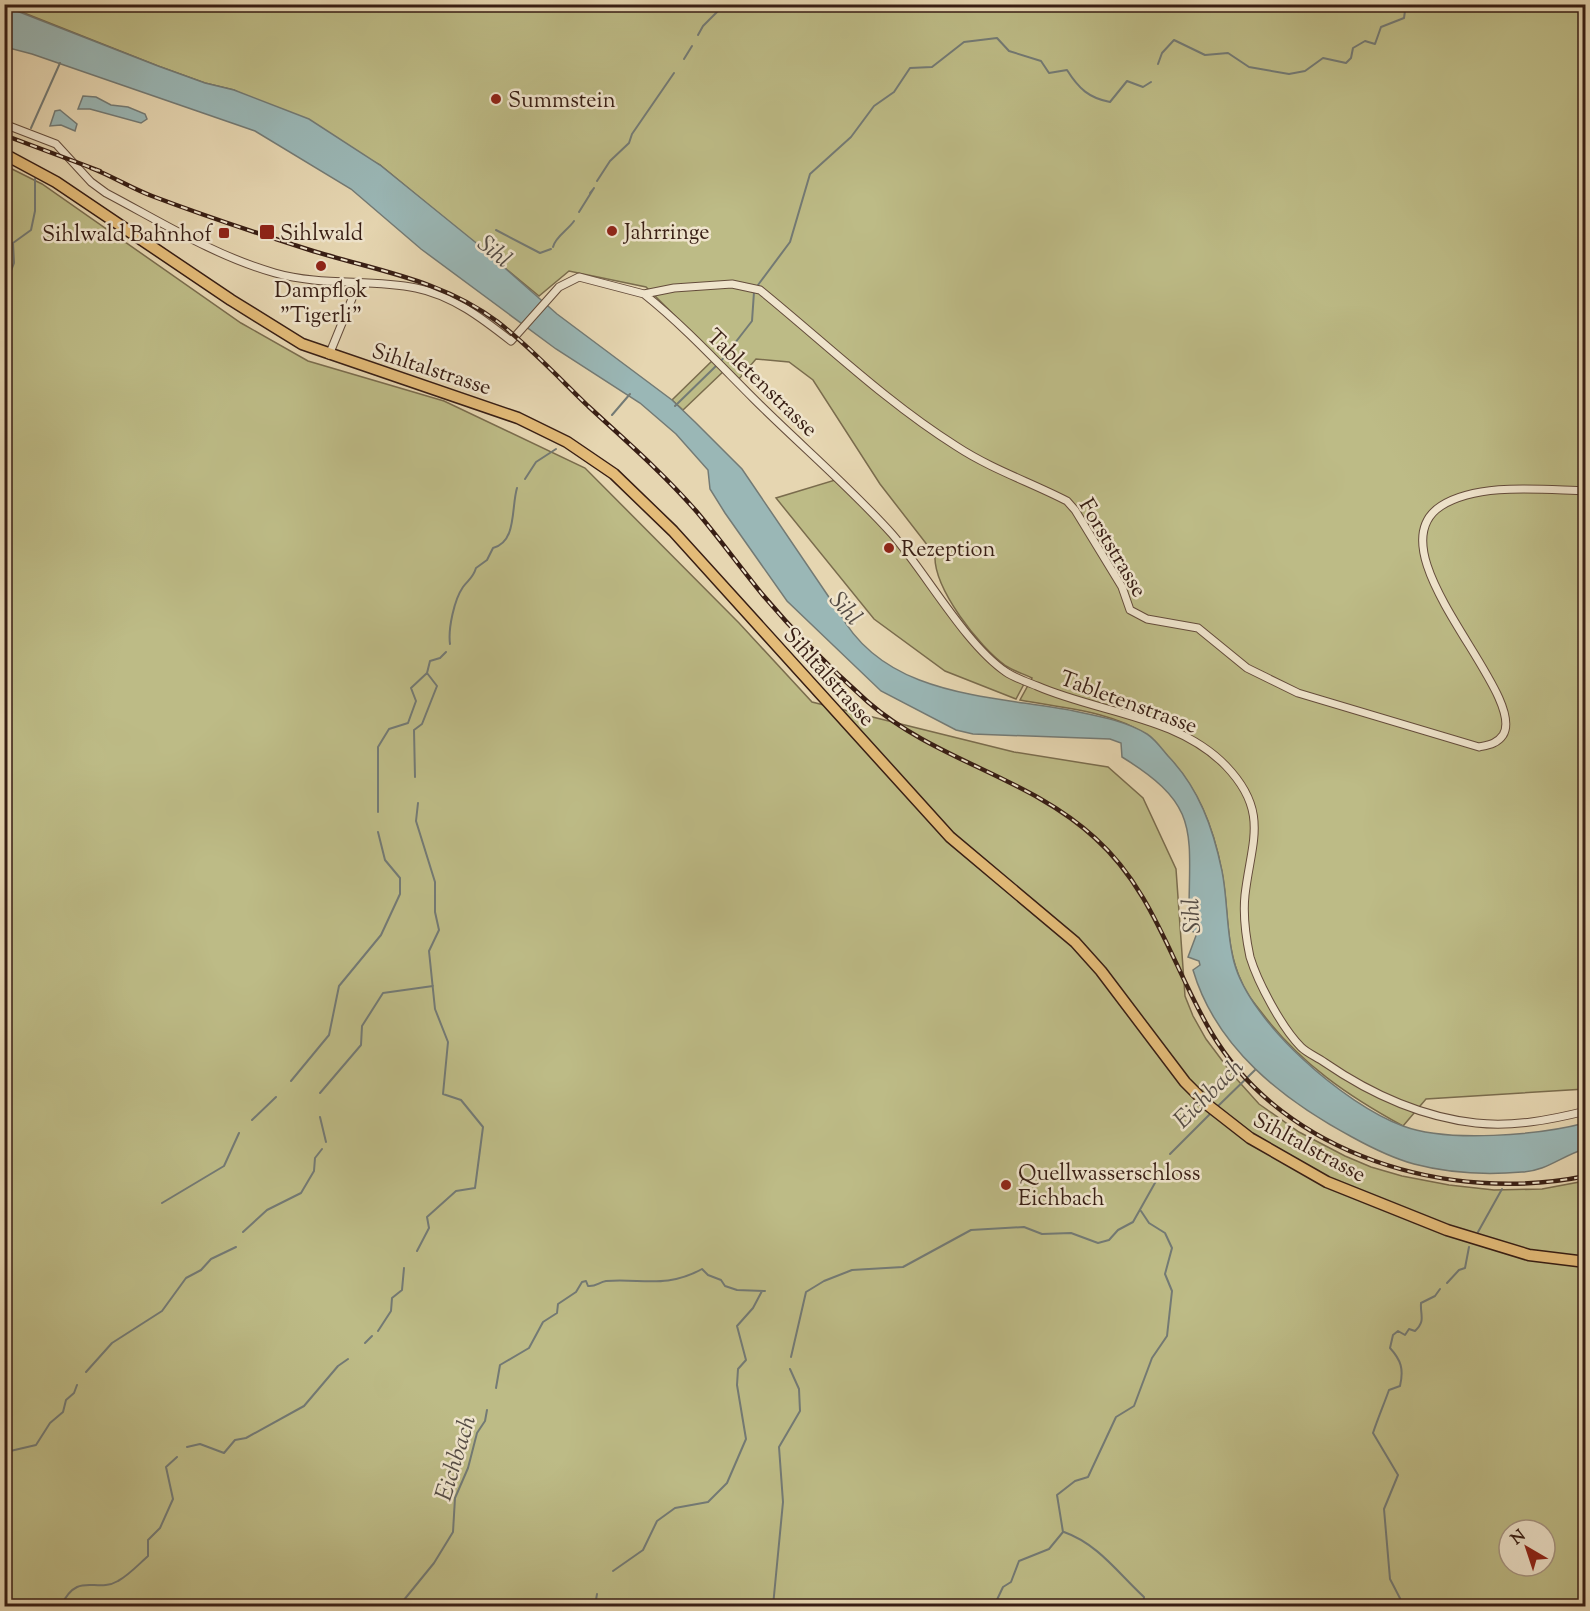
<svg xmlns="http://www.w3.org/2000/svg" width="1590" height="1611" font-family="'Sorts Mill Goudy',serif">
<rect width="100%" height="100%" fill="#e6d6b1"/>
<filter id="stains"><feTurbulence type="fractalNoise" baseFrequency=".00333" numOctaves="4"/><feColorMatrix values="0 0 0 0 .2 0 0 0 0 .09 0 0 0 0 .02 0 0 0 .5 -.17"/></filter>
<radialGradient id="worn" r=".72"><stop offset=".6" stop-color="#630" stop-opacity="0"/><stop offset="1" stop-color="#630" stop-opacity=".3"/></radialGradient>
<path fill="#bdbb86" stroke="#7a6c4d" stroke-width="1.5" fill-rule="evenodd" d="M 4,5 L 1585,5 L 1585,1089 L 1426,1099 L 1403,1126 C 1348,1096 1301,1064 1262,1013 C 1255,1004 1246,994 1242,983 C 1225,948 1229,909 1222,872 C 1213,824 1197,786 1163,751 C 1158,746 1153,738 1147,735 C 1112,711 1061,708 1020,700 L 1032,678 C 1024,674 1014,671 1006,666 C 979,647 933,588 935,555 L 880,484 L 813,380 L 789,362 L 756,359 L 738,380 L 726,369 L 683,410 L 672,400 L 716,357 L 646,287 L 569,271 L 539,296 L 380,165 L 234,90 L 205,83 L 158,66 Z
M 4,165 L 42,184 L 241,323 L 308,361 L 444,401 L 585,468 L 739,623 L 812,702 L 1014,752 L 1108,767 L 1143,798 L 1176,869 L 1185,996 L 1193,1016 L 1206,1039 L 1233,1075 L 1259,1104 L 1299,1132 L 1345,1156 L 1371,1167 L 1402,1176 L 1449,1185 L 1494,1190 L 1542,1189 L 1585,1181 L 1585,1606 L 5,1606 ZM 1509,1530 L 1545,1530 L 1545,1566 L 1509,1566 Z
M 835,480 L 888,533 L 986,658 L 1024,684 L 1016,699 L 945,671 L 874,619 L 776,498 Z"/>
<path fill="#9ab7b6" stroke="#737a75" stroke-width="1.5" d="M 4,6 L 158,66 L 205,83 L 234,90 L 309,119 L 380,165 L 480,246 L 557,314 L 672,400 L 695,422 L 742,469 L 839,612 C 885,698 991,695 1074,711 C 1098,716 1126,721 1147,734 C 1155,739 1162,749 1168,756 C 1199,788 1213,828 1222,871 C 1228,901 1226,932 1234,962 C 1250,1023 1345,1105 1403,1126 C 1448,1143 1539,1135 1585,1123 L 1585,1149 C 1563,1155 1547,1171 1522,1172 C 1487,1175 1448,1173 1414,1164 C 1392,1158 1372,1148 1352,1137 C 1283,1100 1216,1048 1193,970 L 1200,965 L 1199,961 L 1188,957 L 1197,933 L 1191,931 L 1191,913 L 1194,910 L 1189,907 C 1190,828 1198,804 1122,757 L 1121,743 L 1110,739 L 973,734 L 956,730 L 881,691 L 787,601 L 725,513 L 710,489 L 708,470 L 676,434 L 640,403 L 556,349 L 421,249 L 351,189 L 255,131 L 32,54 L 5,47 Z
M 83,96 L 96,97 L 111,105 L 128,107 L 145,114 L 147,119 L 141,123 L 90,109 L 78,109 Z
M 60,110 L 77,124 L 75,131 L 61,125 L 50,126 L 55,111 Z"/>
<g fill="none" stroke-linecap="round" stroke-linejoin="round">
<path stroke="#737a75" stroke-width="2" d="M 698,35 L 703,26 L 725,4
M 684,59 L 692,46
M 1158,64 L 1162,53 L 1174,40 L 1205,55 L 1228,53 L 1249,67 L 1289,74 L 1305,71 L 1323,58 L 1346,63 L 1351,58 L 1353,48 L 1365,41 L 1375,44 L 1381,27 L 1404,18 L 1406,4
M 31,128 L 60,63
M 597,181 L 610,161 L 629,143 L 632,134 L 674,73
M 579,212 L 594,188 L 590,193
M 496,230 L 540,253 L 551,249
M 553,247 C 555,237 568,230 574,221
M 482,252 L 490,239
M 758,285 L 790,242 L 810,174 L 851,137 L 874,106 L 894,92 L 910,68 L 932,67 L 964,42 L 997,38 L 1009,51 L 1041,61 L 1049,73 L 1067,70 C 1079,89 1089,98 1110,102 L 1127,81 L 1143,87 L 1151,82
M 4,289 L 14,263 L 13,243 L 31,230 L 35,211 L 35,179
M 721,361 L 752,321 L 754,292
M 675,406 L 716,366
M 612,415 L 630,394
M 525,479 L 536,462 L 556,449
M 450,644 C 448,629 454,600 463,587 C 469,579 473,578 476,568 L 487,560 L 493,548 C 517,542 511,508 517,488
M 415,777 L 414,730 L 422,724 L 437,686 L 427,673 L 430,661 L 440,658 L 446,652
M 378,812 L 378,747 L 389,729 L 408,723 L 416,701 L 411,688 L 427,673
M 291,1081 L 329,1035 L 339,986 L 381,935 L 400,894 L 400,878 L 385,860 L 378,832
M 320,1093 L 361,1045 L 362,1026 L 383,993 L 433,986
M 1216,1108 L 1255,1070
M 320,1117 L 326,1142
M 252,1120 L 276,1097
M 1170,1154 L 1212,1112
M 162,1203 L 224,1166 L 239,1133
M 243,1232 L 267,1210 L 301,1193 L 314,1171 L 315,1158 L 322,1149
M 1478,1232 L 1502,1189
M 417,1251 L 429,1228 L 427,1217 L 456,1191 L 475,1188 L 483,1127 L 461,1100 L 443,1094 L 448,1042 L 435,1009 L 429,951 L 439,930 L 435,912 L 435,882 L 416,821 L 418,803
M 1447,1283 L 1459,1270 L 1465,1268 L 1469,1247
M 378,1331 L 391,1311 L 392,1298 L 402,1290 L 404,1268
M 365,1343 L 372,1336
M 791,1357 L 806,1292 L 824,1281 L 852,1270 L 903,1267 L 971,1230 L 1024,1227 L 1042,1234 L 1071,1233 L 1098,1243 L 1109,1240 L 1118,1230 L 1133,1222 L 1160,1174
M 86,1372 L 112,1343 L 162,1311 L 186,1278 L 201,1270 L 211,1259 L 236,1247
M 496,1388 L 500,1365 L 529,1348 L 543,1322 L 557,1313 L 558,1304 L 576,1292 L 582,1282 L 586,1281 L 588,1286 C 596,1287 599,1282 606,1281 C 641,1278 666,1289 702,1269 L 708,1275 L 721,1280 L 725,1286 L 737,1290 L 765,1291
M 187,1447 L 200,1444 L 224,1453 L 235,1440 L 246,1438 L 304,1406 L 338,1366 L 348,1359
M 8,1473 L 6,1452 L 36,1445 L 50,1423 L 63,1412 L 66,1400 L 74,1393 L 77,1385
M 1064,1532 C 1098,1544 1118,1573 1144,1597 L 1143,1606
M 613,1571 L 643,1550 L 657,1521 L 675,1508 L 708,1502 L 727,1483 L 746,1439 L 737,1385 L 738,1369 L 746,1360 L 737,1326 L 753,1308 L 762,1291
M 61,1606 C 78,1570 96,1594 118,1581 C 129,1575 139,1564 148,1556 L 148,1540 L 160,1528 L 173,1499 L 166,1467 L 177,1457
M 399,1606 L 434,1563 L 453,1532 L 455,1498 L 468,1468 L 477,1433 L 485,1421 L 487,1410
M 595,1606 L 597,1594
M 773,1606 L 783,1502 L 779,1447 L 800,1411 L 799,1389 L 790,1369
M 994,1606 L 1003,1587 L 1011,1582 L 1019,1561 L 1049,1549 L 1063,1532 L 1057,1495 L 1075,1481 L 1088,1477 L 1116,1417 L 1134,1406 L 1152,1358 L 1167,1336 L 1172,1291 L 1165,1274 L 1172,1248 L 1165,1233 L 1149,1223 L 1141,1211
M 1404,1606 L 1390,1579 L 1384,1509 L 1398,1475 L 1373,1433 C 1378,1418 1384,1404 1389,1390 L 1400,1386 C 1404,1369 1401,1360 1390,1348 L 1393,1335 L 1398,1331 L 1405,1335 L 1409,1329 L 1415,1331 C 1426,1321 1420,1315 1421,1303 L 1435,1296 L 1440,1289"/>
<defs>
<path id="street" d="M 4,124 L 56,144 L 91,182 L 106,193 C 161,222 215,256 275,273 C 320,286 370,279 416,288 C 452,295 483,319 511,341 L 559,287 L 579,277 L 644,294 L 674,288 L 732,284 L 760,290 C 824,342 886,402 956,446 C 991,469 1030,482 1067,501 L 1075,510 L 1122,587 L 1130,610 L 1147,619 L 1198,628 L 1247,668 L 1298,693 L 1479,747 C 1488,745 1497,744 1503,735 C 1529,694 1370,552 1441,506 C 1479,482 1543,490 1586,491
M 644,294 C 683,325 718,363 754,399 C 799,444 849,486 892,534 C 926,573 965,644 1006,672 C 1015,678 1027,682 1037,686 C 1099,713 1178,716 1226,766 C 1270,812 1251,842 1245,895 C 1243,914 1246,938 1250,957 C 1258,983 1282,1028 1301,1047 C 1307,1053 1317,1057 1324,1062 C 1369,1093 1422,1117 1476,1123 C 1513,1127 1550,1120 1586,1111
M 329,355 L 358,284"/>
<path id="primary" d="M 4,154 L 56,182 L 231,300 L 302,344 L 518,418 L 567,442 L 614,474 L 673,531 L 950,837 L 1075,942 L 1101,971 L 1185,1082 L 1209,1106 L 1250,1138 L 1327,1182 L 1447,1230 L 1529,1255 L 1586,1262"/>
</defs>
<use href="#street" stroke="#644c3b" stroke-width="9"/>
<use href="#primary" stroke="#381e14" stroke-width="13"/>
<use href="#street" stroke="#efe4cc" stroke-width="7"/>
<use href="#primary" stroke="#e3bb78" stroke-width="10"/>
<defs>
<path id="rail" d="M 4,135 L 100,171
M 91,168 C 112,176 131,188 152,196 C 205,216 259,234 313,251 C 378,271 442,280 498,322 C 530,347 559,378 588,406 C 625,440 664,474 697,512 C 719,538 740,567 762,594 C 794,632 831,669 868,702 C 936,761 1029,777 1095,838 C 1154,891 1172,966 1211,1032 C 1284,1156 1450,1204 1586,1176"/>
</defs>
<use href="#rail" stroke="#381e14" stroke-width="4.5"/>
<use href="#rail" stroke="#efe4cc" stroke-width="2" stroke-dasharray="7" stroke-linecap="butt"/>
</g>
<g fill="#8f2418" stroke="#efe4cc" stroke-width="2">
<circle cx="496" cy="99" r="6"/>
<circle cx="612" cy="231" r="6"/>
<rect x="259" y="224" width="16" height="16" rx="3"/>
<rect x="218" y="227" width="12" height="12" rx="3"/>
<circle cx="321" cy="266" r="6"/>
<circle cx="889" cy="548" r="6"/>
<circle cx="1006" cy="1185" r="6"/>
</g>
<g text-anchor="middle" stroke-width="5" stroke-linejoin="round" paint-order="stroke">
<g font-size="22" fill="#381e14" stroke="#efe4cc" text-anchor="start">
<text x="508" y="107">Summstein</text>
<text x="624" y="239">Jahrringe</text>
<text x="280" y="240">Sihlwald</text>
<text x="212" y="241" text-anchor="end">Sihlwald Bahnhof</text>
<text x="321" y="297" text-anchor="middle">Dampflok<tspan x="321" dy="25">"Tigerli"</tspan></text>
<text x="901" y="556">Rezeption</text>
<text x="1018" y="1180">Quellwasserschloss<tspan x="1018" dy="25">Eichbach</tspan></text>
</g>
<g font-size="22" fill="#381e14" stroke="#efe4cc">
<text transform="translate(432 368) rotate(18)" y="8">Sihltalstrasse</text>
<text transform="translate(763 382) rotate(44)" y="8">Tabletenstrasse</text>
<text transform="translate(1114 547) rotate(59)" y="8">Forststrasse</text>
<text transform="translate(830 676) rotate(48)" y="8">Sihltalstrasse</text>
<text transform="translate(1129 701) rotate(20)" y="8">Tabletenstrasse</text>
<text transform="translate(1310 1146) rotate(28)" y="8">Sihltalstrasse</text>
</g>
<g font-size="24" font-style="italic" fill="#554c45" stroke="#efe4cc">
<text transform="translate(495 251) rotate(40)" y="8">Sihl</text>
<text transform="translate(846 608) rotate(49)" y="8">Sihl</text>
<text transform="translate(1191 916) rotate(-93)" y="8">Sihl</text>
<text transform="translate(1208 1093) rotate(-45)" y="8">Eichbach</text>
<text transform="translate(455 1458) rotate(-73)" y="8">Eichbach</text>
</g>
</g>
<rect width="1590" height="1611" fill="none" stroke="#e6d6b1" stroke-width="24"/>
<rect x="6" y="6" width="1578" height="1599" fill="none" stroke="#381e14" stroke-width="3"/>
<rect x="12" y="12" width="1566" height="1587" fill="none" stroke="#381e14" stroke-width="1.5"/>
<g transform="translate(1527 1548) rotate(321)"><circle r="28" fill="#efe4cc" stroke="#a69582" stroke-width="1.5"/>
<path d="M0-4.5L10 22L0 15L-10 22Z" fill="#8f2418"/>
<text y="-9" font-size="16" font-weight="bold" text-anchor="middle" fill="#381e14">N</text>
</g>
<rect width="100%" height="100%" filter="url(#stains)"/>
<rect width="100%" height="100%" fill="url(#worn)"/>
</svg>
